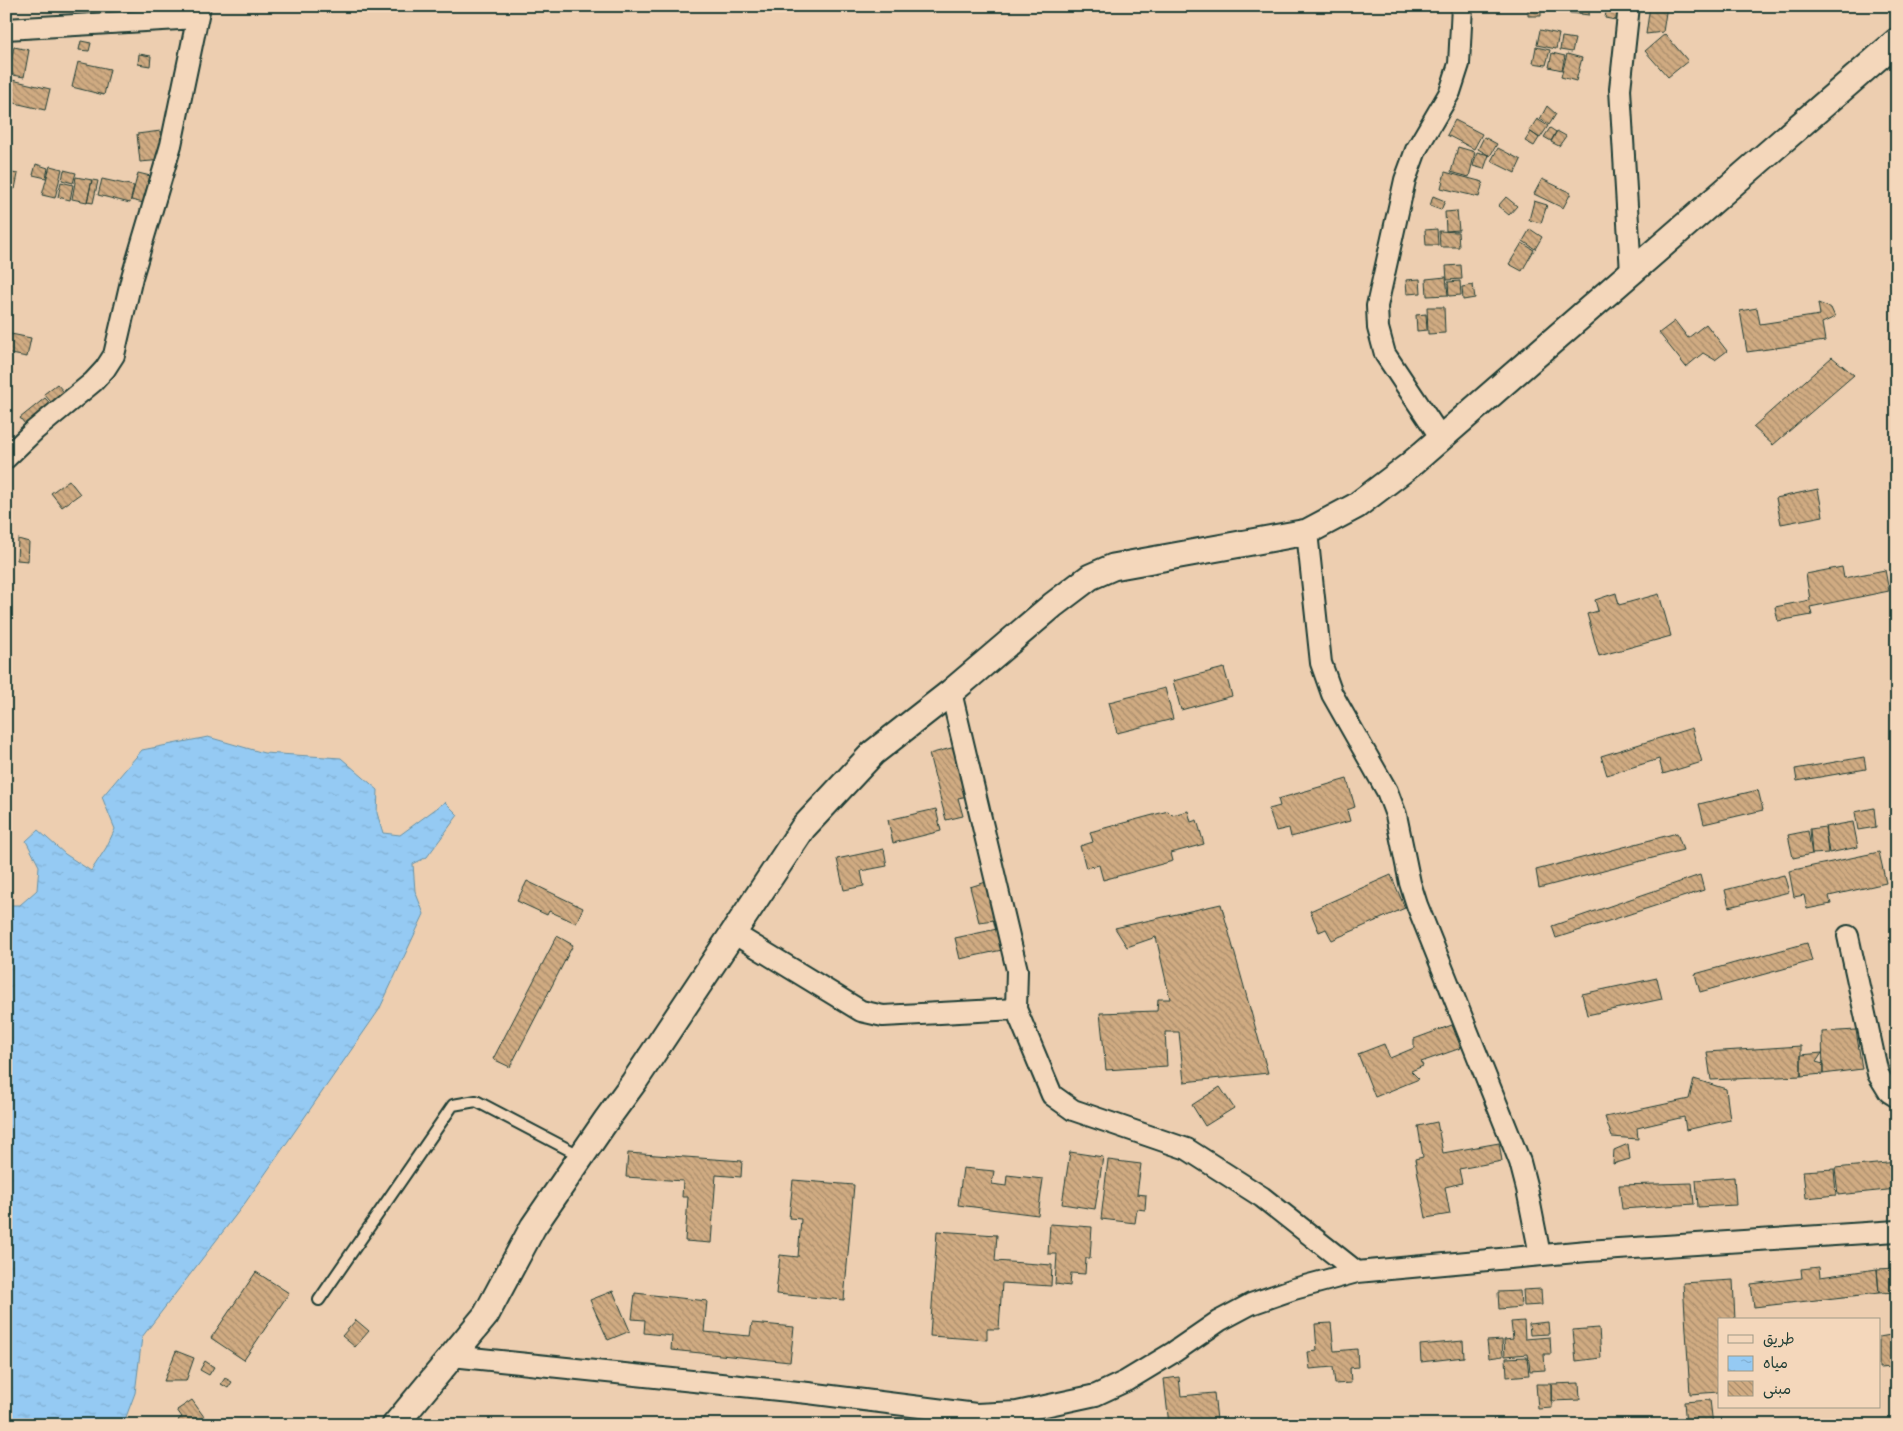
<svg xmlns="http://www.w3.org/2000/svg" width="1903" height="1431" font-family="'Indie Flower','Playpen Sans Arabic',sans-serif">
<defs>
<pattern id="water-ripples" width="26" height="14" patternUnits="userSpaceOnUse" patternTransform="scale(1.25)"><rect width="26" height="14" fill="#95caf3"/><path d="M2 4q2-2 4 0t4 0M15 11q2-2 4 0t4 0" fill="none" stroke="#80aed1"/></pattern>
<pattern id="building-back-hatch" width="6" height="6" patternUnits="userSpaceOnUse" patternTransform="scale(1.25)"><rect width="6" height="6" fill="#d0ab82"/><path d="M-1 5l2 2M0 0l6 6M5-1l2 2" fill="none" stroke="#a88c6b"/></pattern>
</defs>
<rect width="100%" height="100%" fill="#edceb0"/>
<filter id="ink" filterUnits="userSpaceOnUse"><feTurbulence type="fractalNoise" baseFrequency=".02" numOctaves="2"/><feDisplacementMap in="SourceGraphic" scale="10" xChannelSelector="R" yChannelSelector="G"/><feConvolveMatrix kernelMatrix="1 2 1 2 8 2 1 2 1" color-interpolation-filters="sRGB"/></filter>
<g filter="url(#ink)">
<path fill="url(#water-ripples)" stroke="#6692a7" d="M 208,737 L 264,753 L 341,758 L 378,790 L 377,813 L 383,833 L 400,835 L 445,802 L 458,815 L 427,857 L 413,864 L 415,891 L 424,914 L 379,1010 L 245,1203 L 142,1337 L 135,1393 L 123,1425 L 6,1425 L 6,905 L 20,905 L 37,890 L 39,866 L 26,841 L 38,830 L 65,854 L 91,871 L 106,848 L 115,829 L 102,797 L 142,750 Z"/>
<path fill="url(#building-back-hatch)" stroke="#1f3d34" d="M 85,6 L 108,6 L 105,18 L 83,12 Z
M 134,6 L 156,6 L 156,16 L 134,16 Z
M 1528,6 L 1541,6 L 1541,16 L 1528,16 Z
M 1553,6 L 1568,6 L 1567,12 L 1553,10 Z
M 1570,6 L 1581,6 L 1580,14 L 1570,13 Z
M 1582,6 L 1590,6 L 1589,15 L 1581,14 Z
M 1607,6 L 1624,6 L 1621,21 L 1605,18 Z
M 1650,6 L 1667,6 L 1663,32 L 1646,34 Z
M 1540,30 L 1559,34 L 1556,49 L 1537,45 Z
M 1665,34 L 1688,61 L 1668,77 L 1645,51 Z
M 1562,37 L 1575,39 L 1572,52 L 1560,50 Z
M 81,41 L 91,43 L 89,51 L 79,50 Z
M 14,47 L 29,50 L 24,77 L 8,74 Z
M 1536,47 L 1550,50 L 1546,65 L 1533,63 Z
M 1552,53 L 1565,56 L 1562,70 L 1549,67 Z
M 139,54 L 151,56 L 150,66 L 138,64 Z
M 1567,54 L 1582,58 L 1576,81 L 1561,77 Z
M 78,62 L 110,69 L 104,95 L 72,87 Z
M 8,79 L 50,89 L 45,110 L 6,101 Z
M 1547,106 L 1556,114 L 1549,125 L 1540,119 Z
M 1537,119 L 1548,126 L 1540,138 L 1529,131 Z
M 1455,120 L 1482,134 L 1474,149 L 1447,135 Z
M 1550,128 L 1556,132 L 1551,141 L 1544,137 Z
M 161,131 L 163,160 L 140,162 L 137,134 Z
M 1557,131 L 1566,136 L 1559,146 L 1551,142 Z
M 1531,132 L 1539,138 L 1534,146 L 1525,141 Z
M 1484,137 L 1497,144 L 1490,156 L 1478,149 Z
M 1458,147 L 1475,152 L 1469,177 L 1451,172 Z
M 1498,148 L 1521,160 L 1515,173 L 1491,161 Z
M 1477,152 L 1489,155 L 1484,169 L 1473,166 Z
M 36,164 L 48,168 L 46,178 L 33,175 Z
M 50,166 L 62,169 L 55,198 L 42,195 Z
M 64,170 L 76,173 L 73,183 L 62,180 Z
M 6,172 L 18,174 L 15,189 L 6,188 Z
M 1445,172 L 1483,182 L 1479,197 L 1441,188 Z
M 138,173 L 159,178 L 152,205 L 131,200 Z
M 76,177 L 92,180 L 87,202 L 72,199 Z
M 102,179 L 134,186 L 130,203 L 98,195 Z
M 1542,179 L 1571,193 L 1563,208 L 1534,194 Z
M 92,180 L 98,181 L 93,203 L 87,202 Z
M 61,182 L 73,185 L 70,200 L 58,197 Z
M 1433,196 L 1445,201 L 1441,210 L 1430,206 Z
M 1506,197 L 1517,206 L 1509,215 L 1498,206 Z
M 1534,201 L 1547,205 L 1541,223 L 1529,220 Z
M 1457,211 L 1459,230 L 1446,231 L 1445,212 Z
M 1437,229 L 1438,245 L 1426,245 L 1425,230 Z
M 1530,229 L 1542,237 L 1535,249 L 1523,241 Z
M 1439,231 L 1458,232 L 1459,247 L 1440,247 Z
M 1522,243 L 1534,250 L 1522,271 L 1509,264 Z
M 1461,265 L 1462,279 L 1447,280 L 1446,266 Z
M 1446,277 L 1448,295 L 1427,296 L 1426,279 Z
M 1420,279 L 1421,293 L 1407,294 L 1406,280 Z
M 1460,281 L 1461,295 L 1449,296 L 1448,282 Z
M 1473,285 L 1475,298 L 1463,300 L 1462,287 Z
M 1818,303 L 1831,308 L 1835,317 L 1822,323 L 1825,341 L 1747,352 L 1740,311 L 1757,308 L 1760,324 L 1820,315 Z
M 1427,307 L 1444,307 L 1445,333 L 1428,334 Z
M 1426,314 L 1427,330 L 1417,331 L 1416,315 Z
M 1675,321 L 1688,338 L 1706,324 L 1727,351 L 1715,360 L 1703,353 L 1686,367 L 1659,333 Z
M 6,333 L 31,338 L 27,357 L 6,353 Z
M 1832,357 L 1854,375 L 1773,445 L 1753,427 Z
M 57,384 L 70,399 L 57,409 L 44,394 Z
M 45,398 L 56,410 L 31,431 L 20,418 Z
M 69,480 L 80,494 L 62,507 L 51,493 Z
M 1818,489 L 1823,516 L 1781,524 L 1776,498 Z
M 18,539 L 29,542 L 28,561 L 17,560 Z
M 1842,567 L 1844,578 L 1885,570 L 1889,591 L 1810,607 L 1812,615 L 1778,621 L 1775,607 L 1810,600 L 1806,574 Z
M 1616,593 L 1619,605 L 1659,594 L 1671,636 L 1599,656 L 1587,614 L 1598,611 L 1595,600 Z
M 1224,668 L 1232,696 L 1181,710 L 1173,681 Z
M 1165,688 L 1173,719 L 1117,733 L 1109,702 Z
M 1692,728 L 1702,762 L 1663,774 L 1659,759 L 1607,775 L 1601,756 Z
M 955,747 L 968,796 L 958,798 L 963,816 L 946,820 L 929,754 Z
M 1864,757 L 1866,769 L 1797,781 L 1795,769 Z
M 1347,779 L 1355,807 L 1347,810 L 1350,821 L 1291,837 L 1289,828 L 1276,831 L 1269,809 L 1280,806 L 1278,799 Z
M 1758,790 L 1763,810 L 1704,824 L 1699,804 Z
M 1874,808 L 1876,827 L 1858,830 L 1855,812 Z
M 936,809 L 941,831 L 893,843 L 888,820 Z
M 1168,811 L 1172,815 L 1188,811 L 1191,822 L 1197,820 L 1204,844 L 1171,853 L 1173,861 L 1103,880 L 1099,865 L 1086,868 L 1080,846 L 1093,842 L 1090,832 Z
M 1853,822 L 1858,847 L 1829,853 L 1825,827 Z
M 1825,827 L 1828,853 L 1812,854 L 1810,829 Z
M 1808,831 L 1812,854 L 1793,858 L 1788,835 Z
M 1677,833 L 1683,850 L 1539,888 L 1536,870 Z
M 884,849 L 887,866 L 861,871 L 864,886 L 844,890 L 837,859 Z
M 1879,852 L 1886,883 L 1829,896 L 1831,904 L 1807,909 L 1804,895 L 1794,897 L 1789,871 Z
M 1391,875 L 1405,908 L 1332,940 L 1326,929 L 1319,932 L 1310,911 Z
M 1700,875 L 1704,890 L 1556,938 L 1552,926 Z
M 1784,875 L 1789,892 L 1729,907 L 1725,890 Z
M 527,881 L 583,908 L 576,923 L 549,911 L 547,915 L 517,901 Z
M 986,882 L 995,920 L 979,922 L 970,887 Z
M 1221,904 L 1268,1073 L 1184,1082 L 1179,1032 L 1165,1032 L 1167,1066 L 1106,1070 L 1100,1013 L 1157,1011 L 1158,999 L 1170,999 L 1156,937 L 1127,947 L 1115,928 Z
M 997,929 L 1002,950 L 960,959 L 955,938 Z
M 557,936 L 573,945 L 510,1067 L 493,1059 Z
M 1807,943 L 1812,961 L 1700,992 L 1695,974 Z
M 1657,978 L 1662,999 L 1587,1015 L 1582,994 Z
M 1452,1025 L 1461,1048 L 1421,1062 L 1423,1066 L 1411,1071 L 1419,1079 L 1375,1097 L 1358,1054 L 1384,1044 L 1390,1058 L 1414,1048 L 1414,1039 Z
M 1856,1030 L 1862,1069 L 1823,1074 L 1822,1032 Z
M 1801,1046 L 1801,1076 L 1711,1080 L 1707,1052 Z
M 1822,1053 L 1816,1062 L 1823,1064 L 1823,1074 L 1801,1076 L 1801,1055 Z
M 1694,1079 L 1726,1089 L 1730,1120 L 1686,1130 L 1684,1117 L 1637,1128 L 1638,1139 L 1612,1137 L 1605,1117 L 1689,1099 Z
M 1220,1087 L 1234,1108 L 1205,1126 L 1192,1105 Z
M 1437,1122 L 1443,1153 L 1499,1143 L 1502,1161 L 1459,1169 L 1462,1183 L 1445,1187 L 1450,1214 L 1426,1218 L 1415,1159 L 1423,1157 L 1418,1126 Z
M 1628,1144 L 1630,1159 L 1613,1164 L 1614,1150 Z
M 1070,1152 L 1103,1157 L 1095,1209 L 1062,1204 Z
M 628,1153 L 742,1161 L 741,1177 L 716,1175 L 711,1243 L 685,1241 L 688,1197 L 682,1197 L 683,1181 L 626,1177 Z
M 1108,1160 L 1141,1164 L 1137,1194 L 1146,1195 L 1145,1210 L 1137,1209 L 1135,1223 L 1101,1219 Z
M 1897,1162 L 1897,1189 L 1838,1195 L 1835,1168 Z
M 963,1168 L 994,1171 L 992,1184 L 1006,1186 L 1007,1175 L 1043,1179 L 1038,1215 L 958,1205 Z
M 1834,1169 L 1836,1195 L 1806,1198 L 1803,1171 Z
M 1734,1177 L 1736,1205 L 1698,1207 L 1696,1180 Z
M 793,1180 L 854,1185 L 844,1300 L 776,1294 L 780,1255 L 798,1257 L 801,1219 L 789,1218 Z
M 1692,1183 L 1694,1204 L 1622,1209 L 1619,1185 Z
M 1050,1224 L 1092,1227 L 1090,1258 L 1086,1258 L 1085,1274 L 1071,1273 L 1070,1286 L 1055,1284 L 1057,1254 L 1048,1254 Z
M 937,1231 L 997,1235 L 995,1261 L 1052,1265 L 1051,1286 L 1002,1283 L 999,1329 L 987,1329 L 987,1340 L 930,1336 Z
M 1819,1267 L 1820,1277 L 1877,1269 L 1879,1293 L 1754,1307 L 1751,1284 L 1802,1278 L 1801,1269 Z
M 1897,1268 L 1897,1292 L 1879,1293 L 1877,1269 Z
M 256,1272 L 289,1293 L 244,1360 L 211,1338 Z
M 1733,1280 L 1735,1320 L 1719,1320 L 1719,1392 L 1690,1394 L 1683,1283 Z
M 1541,1289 L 1542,1305 L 1524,1306 L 1523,1290 Z
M 613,1291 L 630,1331 L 608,1340 L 590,1300 Z
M 1520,1291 L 1521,1307 L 1499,1309 L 1498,1292 Z
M 635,1293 L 707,1301 L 704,1332 L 750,1336 L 752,1323 L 794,1327 L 790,1362 L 671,1350 L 672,1336 L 644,1333 L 645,1320 L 632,1319 Z
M 356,1320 L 369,1331 L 355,1347 L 342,1336 Z
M 1524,1321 L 1525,1339 L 1550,1337 L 1551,1354 L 1544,1354 L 1545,1370 L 1530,1371 L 1528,1354 L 1505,1356 L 1504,1340 L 1513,1339 L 1511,1322 Z
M 1548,1322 L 1549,1334 L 1530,1335 L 1529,1324 Z
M 1331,1323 L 1334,1351 L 1357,1349 L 1358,1367 L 1350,1368 L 1351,1383 L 1335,1384 L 1333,1367 L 1310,1369 L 1308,1352 L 1317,1351 L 1315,1324 Z
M 1599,1328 L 1601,1358 L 1576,1361 L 1573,1330 Z
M 1891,1335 L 1893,1367 L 1879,1368 L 1879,1337 Z
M 1502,1340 L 1503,1356 L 1489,1358 L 1487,1341 Z
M 1463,1341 L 1464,1357 L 1421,1362 L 1420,1345 Z
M 176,1351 L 194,1358 L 186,1381 L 164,1381 Z
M 1527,1357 L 1529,1375 L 1507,1377 L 1506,1358 Z
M 205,1361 L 214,1367 L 209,1375 L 200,1370 Z
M 1179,1377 L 1181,1396 L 1214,1393 L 1217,1420 L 1185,1425 L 1169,1425 L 1164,1379 Z
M 225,1378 L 232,1382 L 228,1388 L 221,1384 Z
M 1579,1383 L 1580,1400 L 1551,1401 L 1551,1384 Z
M 1536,1384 L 1551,1384 L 1552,1408 L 1538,1409 Z
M 192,1400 L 207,1421 L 202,1425 L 191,1425 L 190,1423 L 182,1425 L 178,1420 L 182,1417 L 177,1410 Z
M 1710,1400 L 1713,1425 L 1686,1425 L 1684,1402 Z"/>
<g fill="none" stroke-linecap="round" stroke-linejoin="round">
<defs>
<path id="service" d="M 319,1300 L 453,1105 L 476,1101 L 581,1156"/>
<path id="minor" d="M 1629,6 L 1620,89 L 1631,273
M 6,29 L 197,18
M 1441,438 L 1385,354 L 1378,328 L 1377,306 L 1405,180 L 1416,150 L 1450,92 L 1459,64 L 1462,6
M 6,458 L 35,430 L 93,382 L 105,369 L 114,355 L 132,277 L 171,145 L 200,6
M 1307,532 L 1321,663 L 1332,694 L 1387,791 L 1396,815 L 1410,883 L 1417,905 L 1520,1162 L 1527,1189 L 1540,1255
M 951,692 L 1017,970 L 1016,1009 L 1052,1095 L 1073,1110 L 1187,1149 L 1262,1197 L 1357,1272
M 733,933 L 861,1011 L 883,1016 L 1016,1009
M 1848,936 L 1878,1074 L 1889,1092 L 1897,1097
M 452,1356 L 808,1393 L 976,1414 L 1017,1412 L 1096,1395 L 1126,1381 L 1174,1352 L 1219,1321 L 1251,1304 L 1294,1289 L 1357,1272 L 1587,1251 L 1897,1231"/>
<path id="tertiary" d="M 395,1425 L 486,1315 L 533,1227 L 607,1119 L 634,1082 L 803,828 L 873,753 L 951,692 L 1053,605 L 1090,577 L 1113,567 L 1307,532 L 1356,506 L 1410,465 L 1897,41"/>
</defs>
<use href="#service" stroke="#1f3d34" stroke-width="14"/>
<use href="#minor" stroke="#1f3d34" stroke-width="24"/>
<use href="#tertiary" stroke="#1f3d34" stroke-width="29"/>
<use href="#service" stroke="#f4d7bb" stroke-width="10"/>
<use href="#minor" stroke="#f4d7bb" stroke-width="20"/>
<use href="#tertiary" stroke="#f4d7bb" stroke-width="25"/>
</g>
</g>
<rect width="1903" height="1431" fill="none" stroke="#f4d7bb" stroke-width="25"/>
<rect x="12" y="12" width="1878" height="1406" fill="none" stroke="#1f3d34" stroke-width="2" filter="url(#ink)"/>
<rect x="1718" y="1318" width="162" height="90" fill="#f4d7bb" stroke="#9f9985"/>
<rect x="1728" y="1335" width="25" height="8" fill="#f4d7bb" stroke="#9f9985"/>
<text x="1763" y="1344" font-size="15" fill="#1f3d34">طريق</text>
<rect x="1728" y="1356" width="25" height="15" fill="url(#water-ripples)" stroke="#9f9985"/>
<text x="1763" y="1368" font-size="15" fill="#1f3d34">مياه</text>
<rect x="1728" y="1381" width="25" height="15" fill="url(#building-back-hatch)" stroke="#9f9985"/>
<text x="1763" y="1394" font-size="15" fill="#1f3d34">مبنى</text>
</svg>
